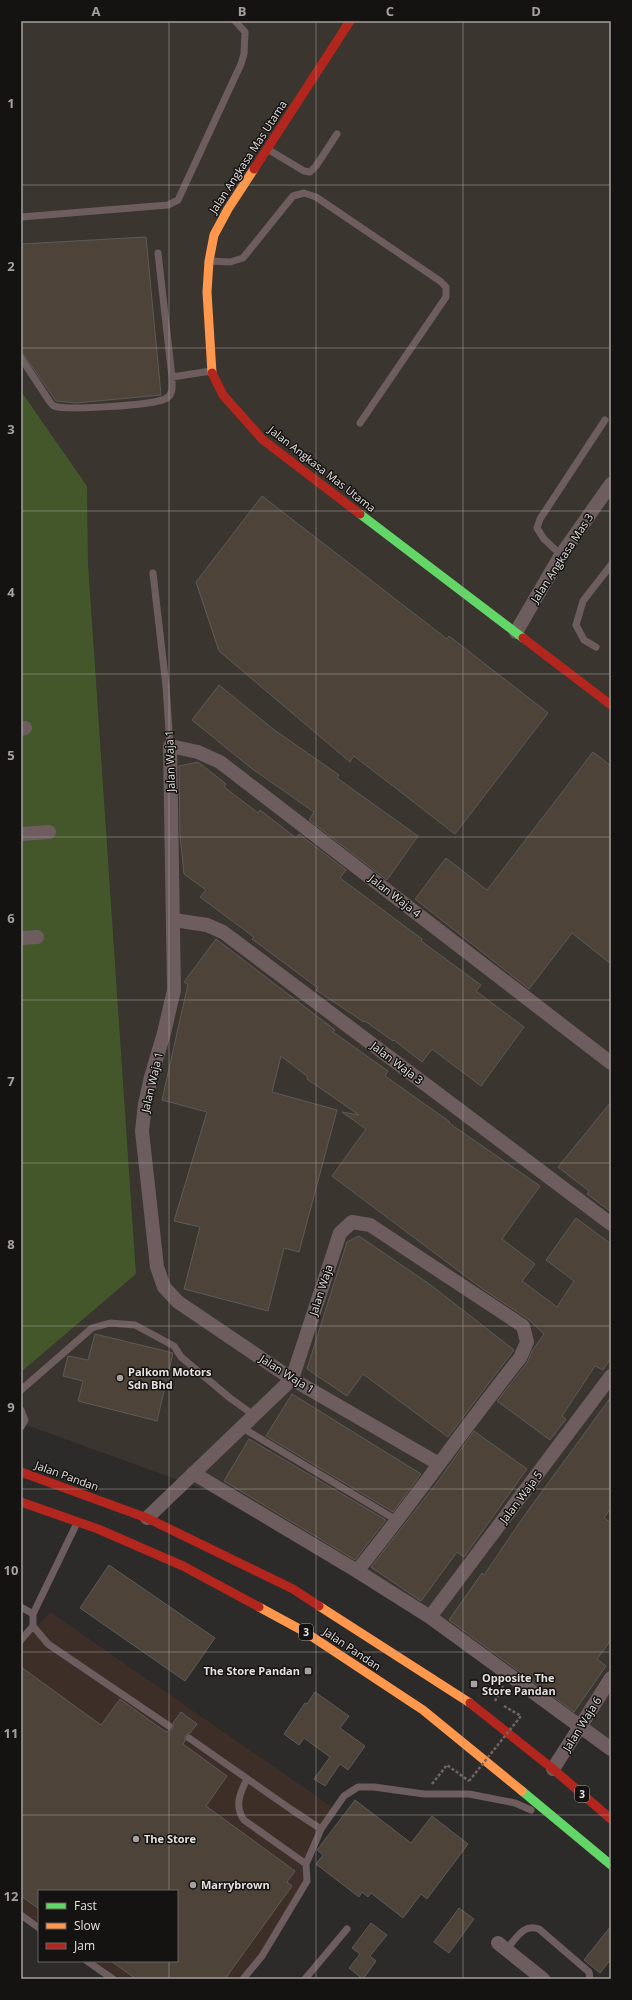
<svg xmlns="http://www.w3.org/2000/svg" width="632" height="2000" font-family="'Open Sans',sans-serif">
<rect width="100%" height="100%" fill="#2d2b29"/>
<path fill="#3e2e28" d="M 50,1612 L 332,1807 L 314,1834 L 302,1865 L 304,1879 L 258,1956 L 239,1979 L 120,1979 L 94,1961 L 177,1961 L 177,1891 L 39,1891 L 39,1923 L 21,1911 L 21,1645 Z"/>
<path fill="#3b352f" d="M 21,21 L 611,21 L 611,1748 L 382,1592 L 206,1490 L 21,1423 L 21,1372 L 136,1273 L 88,562 L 87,486 L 21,391 Z"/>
<path fill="#43572a" d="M 21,391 L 87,486 L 88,562 L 136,1274 L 21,1372 Z"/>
<path fill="#4e4339" stroke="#5c5a59" d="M 146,237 L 161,395 L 76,403 L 56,401 L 21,351 L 21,244 Z
M 262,496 L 447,639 L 449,636 L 548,713 L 455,834 L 354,756 L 350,762 L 219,651 L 196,582 Z
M 219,685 L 273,729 L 339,775 L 337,778 L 418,836 L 387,880 L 309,820 L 314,812 L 251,768 L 192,720 Z
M 593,752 L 611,766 L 611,964 L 572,933 L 529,989 L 415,899 L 446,858 L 487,890 Z
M 198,762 L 226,784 L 224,787 L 258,813 L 260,810 L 296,838 L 299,834 L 346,870 L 340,878 L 422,939 L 421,941 L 481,985 L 476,991 L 524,1027 L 481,1086 L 432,1049 L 422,1062 L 394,1040 L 393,1041 L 365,1021 L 364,1022 L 316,990 L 318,988 L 252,939 L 254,937 L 200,897 L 206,890 L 184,874 L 180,835 L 179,766 Z
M 216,939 L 335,1030 L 333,1032 L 388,1071 L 385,1076 L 450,1122 L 449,1123 L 540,1186 L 502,1239 L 535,1264 L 522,1281 L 557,1307 L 574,1281 L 546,1260 L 576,1218 L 611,1244 L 611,1358 L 603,1370 L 595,1366 L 562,1416 L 566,1419 L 550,1440 L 497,1401 L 527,1363 L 532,1351 L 544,1334 L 528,1319 L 484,1290 L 332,1176 L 366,1129 L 342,1112 L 359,1115 L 307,1079 L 308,1077 L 281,1056 L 272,1092 L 337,1110 L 299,1252 L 284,1248 L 268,1311 L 184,1289 L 200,1227 L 174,1221 L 207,1112 L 162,1100 L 188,984 L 184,982 Z
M 611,1102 L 611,1212 L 587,1194 L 589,1191 L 558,1167 Z
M 359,1236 L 432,1286 L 514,1350 L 448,1437 L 363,1374 L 347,1396 L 307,1369 L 347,1242 Z
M 95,1334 L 173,1353 L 157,1421 L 78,1401 L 83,1381 L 63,1376 L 68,1356 L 88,1360 Z
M 292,1394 L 421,1474 L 393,1512 L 266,1436 Z
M 611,1397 L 611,1508 L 604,1518 L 611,1523 L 611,1640 L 597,1659 L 606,1666 L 574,1712 L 449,1620 L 482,1573 L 484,1575 L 522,1519 Z
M 474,1431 L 527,1469 L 464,1557 L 457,1552 L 421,1601 L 371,1567 L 436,1484 Z
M 249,1439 L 386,1520 L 355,1560 L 224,1481 Z
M 109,1565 L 215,1638 L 185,1681 L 80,1608 Z
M 21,1667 L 101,1725 L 120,1699 L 166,1732 L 173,1729 L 173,1723 L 181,1712 L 197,1724 L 190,1733 L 185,1735 L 185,1741 L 183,1744 L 227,1776 L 206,1806 L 295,1871 L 287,1882 L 292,1886 L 225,1979 L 136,1979 L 111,1961 L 177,1961 L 177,1891 L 39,1891 L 39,1909 L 21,1896 Z
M 315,1692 L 349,1716 L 340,1728 L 365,1746 L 348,1770 L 340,1764 L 325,1786 L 314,1779 L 330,1757 L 304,1738 L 299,1745 L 284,1734 L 305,1703 L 307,1704 Z
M 355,1800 L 411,1843 L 432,1816 L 468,1844 L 427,1899 L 421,1894 L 403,1918 L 371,1893 L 368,1897 L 362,1892 L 359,1897 L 316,1864 L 323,1855 L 317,1850 Z
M 459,1908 L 474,1919 L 449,1953 L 434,1942 Z
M 371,1923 L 387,1935 L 370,1956 L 376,1961 L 363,1979 L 349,1968 L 360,1954 L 352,1948 Z
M 611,1926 L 611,1959 L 600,1973 L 584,1960 Z"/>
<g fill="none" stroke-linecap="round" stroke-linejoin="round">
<path stroke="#706564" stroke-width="2.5" stroke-dasharray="3 2" stroke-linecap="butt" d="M 495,1701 L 503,1686
M 504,1706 L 521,1716
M 432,1784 L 447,1765 L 469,1781"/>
<path stroke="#6e5d5f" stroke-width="7" d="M 269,150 L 304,171 L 310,172 L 316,166 L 337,134
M 21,217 L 168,205 L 178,200 L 241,64 L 244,54 L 245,32 L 235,21
M 158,253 L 172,377
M 210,261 L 230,262 L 243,258 L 293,196 L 304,193 L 316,197 L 440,281 L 446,287 L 446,297 L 360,423
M 21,358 L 50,402 C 51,403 52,405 54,406 C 66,411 152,405 165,399 C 174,395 172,385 172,377 L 211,371
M 561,555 L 544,539 L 537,528 L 540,519 L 605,420
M 153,573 L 166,686 L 170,746
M 596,647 L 584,640 L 576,625 L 583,601 L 611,565
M 21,1390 L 92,1328 L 110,1323 L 135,1325 L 174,1346 L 181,1357 L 230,1398 L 255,1416
M 21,1410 L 25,1420 L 21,1427
M 241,1427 L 398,1521
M 77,1523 L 33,1614 L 33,1626 L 48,1644 L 169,1726
M 21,1607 L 33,1614
M 21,1640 L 33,1626
M 189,1738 L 292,1810 L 321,1829 L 344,1796 L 358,1787 L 374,1787 L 424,1794 L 469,1794 L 515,1803 L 531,1810
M 247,1779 C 240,1793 234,1806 244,1820 L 306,1864
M 21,1915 L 39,1928
M 506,1950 C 516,1939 523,1923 539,1929 L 589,1972 L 590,1979
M 87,1961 L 113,1979
M 243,1979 L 262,1956 L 307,1881 L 306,1864 L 321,1829
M 305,1979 L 347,1929"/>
<path stroke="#6e5d5f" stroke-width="14" d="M 516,632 L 561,555 L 611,484
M 21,729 L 25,728
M 21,834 L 49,832
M 174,920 L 207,925 L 223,932 L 611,1224
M 21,938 L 37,937
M 439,1464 L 292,1379 L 178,1302 L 164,1287 L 157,1267 L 142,1131 L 145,1104 L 151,1077 L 164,1033 L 174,990 L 170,746 L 198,752 L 220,762 L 611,1063
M 193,1473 L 357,1571 L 430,1617 L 611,1749
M 147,1518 L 292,1379 L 340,1233 L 352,1222 L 370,1225 L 523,1326 L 527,1342 L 520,1358 C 464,1428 413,1502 357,1571
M 430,1617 L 611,1376
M 553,1769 L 611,1678
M 498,1943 L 543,1979"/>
<path stroke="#63d668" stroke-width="9" d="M 360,514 L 523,638
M 522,1791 L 611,1865"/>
<path stroke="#ff974d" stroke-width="9" d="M 212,373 L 207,292 L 209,261 L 214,235 L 228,209 L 254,169
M 319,1606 L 470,1703
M 259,1607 L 305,1632 L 423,1710 L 522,1791"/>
<path stroke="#b3261e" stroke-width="9" d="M 254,169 L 350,21
M 212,373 L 223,395 L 263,440 L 360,514
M 523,638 L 611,705
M 21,1472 L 147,1518 L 293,1589 L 319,1606
M 21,1502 L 98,1529 L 183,1566 L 259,1607
M 470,1703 L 553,1769 L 611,1819"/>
<path stroke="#706564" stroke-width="2.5" stroke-dasharray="3 2" stroke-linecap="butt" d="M 469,1781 L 521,1716"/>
</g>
<path fill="none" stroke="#a4a19f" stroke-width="1" stroke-opacity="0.55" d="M 169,21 L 169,1891M 316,21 L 316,1979M 463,21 L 463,1979M 21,185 L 611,185M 21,348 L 611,348M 21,511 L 611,511M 21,674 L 611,674M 21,837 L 611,837M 21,1000 L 611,1000M 21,1163 L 611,1163M 21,1326 L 611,1326M 21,1489 L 611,1489M 21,1652 L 611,1652M 21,1815 L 611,1815M 169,1961 L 169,1979"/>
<g fill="#a4a19f" stroke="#151312" stroke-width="1.5">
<circle cx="120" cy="1378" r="4"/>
<rect x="304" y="1667" width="8" height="8" rx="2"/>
<rect x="470" y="1680" width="8" height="8" rx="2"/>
<circle cx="136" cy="1839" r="4"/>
<circle cx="193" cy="1885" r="4"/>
</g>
<g text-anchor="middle" stroke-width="3" stroke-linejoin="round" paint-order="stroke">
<g fill="#151312" stroke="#a6a3a2" stroke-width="1">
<rect x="299" y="1624" width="14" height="16" rx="3"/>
<rect x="575" y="1786" width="14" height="16" rx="3"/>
</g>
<g font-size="10" font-weight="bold" fill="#e4e1df">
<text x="306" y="1636">3</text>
<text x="582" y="1798">3</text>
</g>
<g font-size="11" fill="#e4e1df" stroke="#151312">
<text transform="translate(248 157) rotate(-57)" y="4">Jalan Angkasa Mas Utama</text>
<text transform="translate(322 469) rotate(38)" y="4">Jalan Angkasa Mas Utama</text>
<text transform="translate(562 558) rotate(-57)" y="4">Jalan Angkasa Mas 3</text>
<text transform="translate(170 761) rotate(-92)" y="4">Jalan Waja 1</text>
<text transform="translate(395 896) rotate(38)" y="4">Jalan Waja 4</text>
<text transform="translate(397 1063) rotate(37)" y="4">Jalan Waja 3</text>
<text transform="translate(152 1082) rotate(-77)" y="4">Jalan Waja 1</text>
<text transform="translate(321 1290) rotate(-72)" y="4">Jalan Waja</text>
<text transform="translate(287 1374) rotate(32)" y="4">Jalan Waja 1</text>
<text transform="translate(67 1476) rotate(20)" y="4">Jalan Pandan</text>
<text transform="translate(521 1497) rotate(-53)" y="4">Jalan Waja 5</text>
<text transform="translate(352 1649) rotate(34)" y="4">Jalan Pandan</text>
<text transform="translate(582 1724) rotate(-58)" y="4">Jalan Waja 6</text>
</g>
<g font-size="11" font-weight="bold" fill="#e4e1df" stroke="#151312" text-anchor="start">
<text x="128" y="1376">Palkom Motors<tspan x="128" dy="13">Sdn Bhd</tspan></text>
<text x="300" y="1675" text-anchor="end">The Store Pandan</text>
<text x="482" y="1682">Opposite The<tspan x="482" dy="13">Store Pandan</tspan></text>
<text x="144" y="1843">The Store</text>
<text x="201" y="1889">Marrybrown</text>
</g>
</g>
<rect width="632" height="2000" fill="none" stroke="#151312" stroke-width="44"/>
<rect x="38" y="1890" width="140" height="72" fill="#151312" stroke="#686564"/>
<rect x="46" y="1903" width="20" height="6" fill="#63d668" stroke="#686564"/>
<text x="74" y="1910" font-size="12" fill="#e4e1df">Fast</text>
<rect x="46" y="1923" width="20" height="6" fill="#ff974d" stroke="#686564"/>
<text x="74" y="1930" font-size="12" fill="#e4e1df">Slow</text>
<rect x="46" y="1943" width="20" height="6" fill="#b3261e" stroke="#686564"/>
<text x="74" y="1950" font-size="12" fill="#e4e1df">Jam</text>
<rect x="22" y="22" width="588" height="1956" fill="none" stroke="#a4a19f" stroke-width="1.5"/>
<g font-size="13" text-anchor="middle" font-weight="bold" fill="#a4a19f">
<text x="96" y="16">A</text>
<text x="242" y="16">B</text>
<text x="390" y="16">C</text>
<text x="536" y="16">D</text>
<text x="11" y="108">1</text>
<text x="11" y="271">2</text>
<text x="11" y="434">3</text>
<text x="11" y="597">4</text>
<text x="11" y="760">5</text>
<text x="11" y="923">6</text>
<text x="11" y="1086">7</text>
<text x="11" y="1249">8</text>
<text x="11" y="1412">9</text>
<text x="11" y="1575">10</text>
<text x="11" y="1738">11</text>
<text x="11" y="1901">12</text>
</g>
</svg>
